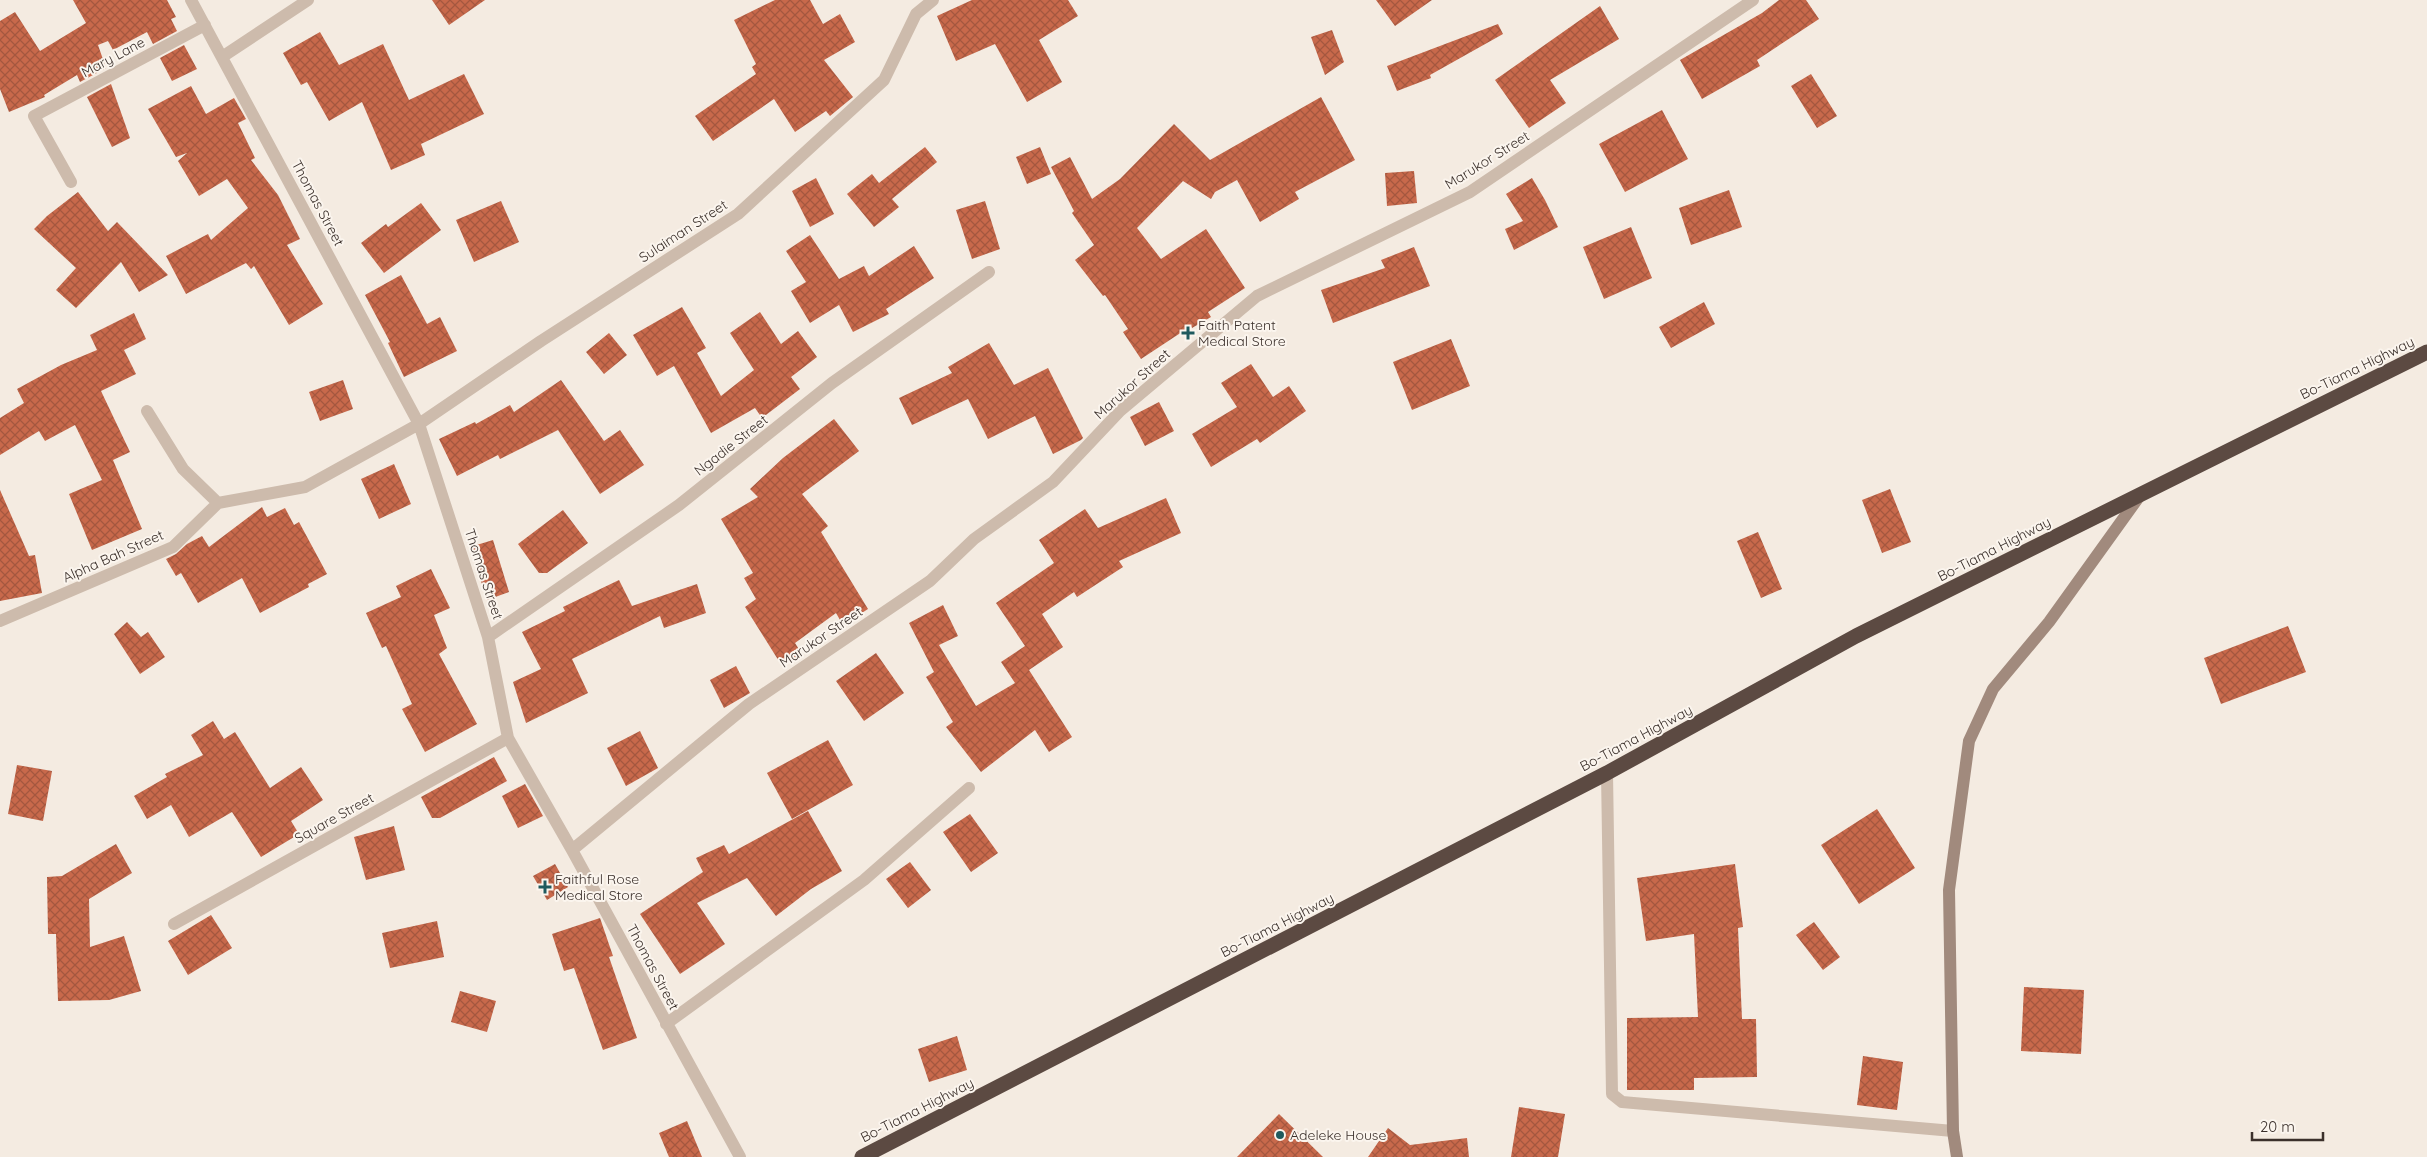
<svg xmlns="http://www.w3.org/2000/svg" width="2427" height="1157" font-family="Quicksand,sans-serif">
<defs>
<pattern id="building-cross-hatch" width="8" height="8" patternUnits="userSpaceOnUse" patternTransform="scale(1.25)"><rect width="8" height="8" fill="#c8694b"/><path d="M0 0l8 8M0 8l8-8" fill="none" stroke="#a4573f"/></pattern>
</defs>
<rect width="100%" height="100%" fill="#f4ebe1"/>
<path fill="url(#building-cross-hatch)" d="M 73,0 L 167,0 L 176,17 L 171,19 L 177,31 L 153,44 L 147,32 L 113,50 L 108,41 L 98,45 L 106,68 L 80,82 L 77,75 L 44,95 L 45,97 L 9,112 L 0,89 L 0,21 L 15,12 L 40,51 L 86,23 Z
M 432,0 L 485,0 L 449,25 Z
M 775,0 L 810,0 L 823,24 L 840,14 L 855,42 L 824,60 L 853,97 L 830,116 L 826,111 L 795,132 L 774,99 L 713,141 L 695,116 L 756,74 L 752,67 L 756,64 L 734,20 Z
M 972,0 L 1068,0 L 1078,16 L 1039,40 L 1062,82 L 1027,102 L 995,44 L 956,61 L 937,16 Z
M 1376,0 L 1432,0 L 1395,26 Z
M 1779,0 L 1806,0 L 1819,19 L 1757,60 L 1760,66 L 1702,99 L 1680,60 L 1762,13 Z
M 1600,6 L 1619,39 L 1550,80 L 1566,103 L 1529,128 L 1495,80 Z
M 1498,24 L 1503,34 L 1430,75 L 1431,78 L 1397,91 L 1387,66 Z
M 1332,30 L 1344,62 L 1325,75 L 1311,37 Z
M 320,32 L 339,65 L 383,44 L 409,100 L 464,74 L 484,114 L 421,144 L 425,155 L 391,170 L 362,102 L 329,121 L 307,82 L 301,85 L 283,53 Z
M 184,45 L 197,69 L 172,81 L 160,58 Z
M 1811,74 L 1837,116 L 1817,128 L 1791,86 Z
M 111,84 L 130,138 L 112,147 L 87,97 Z
M 191,86 L 206,114 L 234,98 L 246,119 L 238,123 L 255,158 L 251,160 L 278,195 L 300,239 L 287,245 L 323,304 L 289,325 L 254,266 L 251,269 L 246,263 L 186,294 L 166,256 L 208,234 L 211,240 L 248,208 L 227,179 L 199,196 L 178,161 L 187,153 L 176,157 L 148,109 Z
M 1321,97 L 1355,160 L 1295,192 L 1299,199 L 1260,222 L 1237,180 L 1215,192 L 1211,199 L 1183,181 L 1137,228 L 1161,259 L 1206,229 L 1245,288 L 1208,312 L 1211,317 L 1192,328 L 1191,326 L 1141,359 L 1123,332 L 1128,329 L 1105,295 L 1103,296 L 1075,260 L 1094,245 L 1072,213 L 1074,211 L 1051,167 L 1070,157 L 1092,199 L 1120,179 L 1174,124 L 1210,160 Z
M 1662,110 L 1688,159 L 1625,192 L 1599,144 Z
M 925,147 L 937,162 L 892,199 L 899,207 L 874,227 L 847,194 L 872,174 L 879,183 Z
M 1040,147 L 1051,174 L 1027,184 L 1016,157 Z
M 1414,171 L 1417,203 L 1387,206 L 1385,173 Z
M 816,178 L 834,214 L 810,227 L 792,191 Z
M 1532,178 L 1545,200 L 1558,227 L 1514,250 L 1505,229 L 1523,221 L 1506,194 Z
M 1729,190 L 1742,227 L 1691,245 L 1679,208 Z
M 78,192 L 108,231 L 117,222 L 168,275 L 139,292 L 121,262 L 76,308 L 56,290 L 76,268 L 34,229 L 47,216 Z
M 501,201 L 519,242 L 474,262 L 456,220 Z
M 985,201 L 1000,249 L 972,259 L 956,210 Z
M 421,203 L 441,230 L 384,273 L 361,243 L 386,224 L 388,227 Z
M 1631,227 L 1652,278 L 1604,299 L 1583,247 Z
M 810,235 L 839,279 L 864,266 L 869,276 L 914,246 L 934,278 L 886,309 L 889,314 L 853,332 L 839,305 L 810,323 L 791,291 L 806,282 L 786,251 Z
M 1414,247 L 1430,286 L 1333,323 L 1321,290 L 1385,268 L 1381,260 Z
M 401,275 L 427,324 L 440,317 L 457,351 L 404,377 L 388,343 L 390,342 L 365,295 Z
M 1704,302 L 1715,324 L 1671,348 L 1659,327 Z
M 682,307 L 706,348 L 697,353 L 721,396 L 754,370 L 730,333 L 760,312 L 781,344 L 798,331 L 817,357 L 791,377 L 800,389 L 762,418 L 755,408 L 711,433 L 674,366 L 657,376 L 633,335 Z
M 134,313 L 146,339 L 124,350 L 136,374 L 101,391 L 130,452 L 113,460 L 142,529 L 92,550 L 69,494 L 102,480 L 75,425 L 45,441 L 39,431 L 0,455 L 0,418 L 24,403 L 17,389 L 61,365 L 97,350 L 90,335 Z
M 609,333 L 627,355 L 604,374 L 586,352 Z
M 1451,339 L 1470,386 L 1412,410 L 1393,362 Z
M 989,343 L 1014,385 L 1048,368 L 1083,438 L 1081,440 L 1053,454 L 1035,416 L 988,439 L 968,399 L 912,425 L 899,398 L 952,373 L 948,367 Z
M 1251,364 L 1273,397 L 1289,386 L 1306,411 L 1260,443 L 1257,439 L 1211,467 L 1192,434 L 1237,407 L 1221,383 Z
M 343,380 L 353,409 L 320,421 L 309,392 Z
M 561,380 L 604,441 L 620,430 L 644,465 L 600,494 L 558,430 L 500,459 L 498,455 L 457,476 L 439,439 L 475,422 L 476,424 L 510,405 L 514,412 Z
M 1159,402 L 1174,431 L 1145,446 L 1130,417 Z
M 834,419 L 859,451 L 802,494 L 828,526 L 821,532 L 868,609 L 843,625 L 836,613 L 795,643 L 802,654 L 782,666 L 745,607 L 756,599 L 744,578 L 753,573 L 721,519 L 758,497 L 750,489 L 783,458 Z
M 394,464 L 411,504 L 379,519 L 361,479 Z
M 1890,489 L 1911,542 L 1882,553 L 1862,500 Z
M 0,490 L 29,556 L 35,555 L 42,593 L 0,601 Z
M 1166,498 L 1181,533 L 1119,561 L 1123,567 L 1077,597 L 1074,592 L 1042,614 L 1063,647 L 1029,670 L 1072,737 L 1049,752 L 1035,730 L 981,772 L 946,727 L 953,722 L 926,677 L 934,672 L 909,623 L 943,605 L 958,636 L 939,645 L 976,706 L 1015,683 L 1001,662 L 1025,646 L 996,603 L 1054,563 L 1039,540 L 1085,509 L 1098,528 Z
M 262,507 L 267,517 L 285,508 L 294,525 L 299,522 L 327,574 L 308,584 L 309,587 L 260,613 L 242,578 L 198,603 L 181,573 L 176,576 L 166,559 L 176,554 L 187,544 L 202,536 L 209,547 Z
M 563,510 L 588,543 L 547,573 L 539,573 L 518,544 Z
M 1758,532 L 1782,589 L 1761,598 L 1737,541 Z
M 493,540 L 509,592 L 487,600 L 470,547 Z
M 431,569 L 450,608 L 434,615 L 447,648 L 439,654 L 477,724 L 425,752 L 402,709 L 412,704 L 386,646 L 382,648 L 366,613 L 401,597 L 396,586 Z
M 619,580 L 632,606 L 697,584 L 706,613 L 664,628 L 660,616 L 572,659 L 588,693 L 526,723 L 513,682 L 541,669 L 522,632 L 565,611 L 563,607 Z
M 127,622 L 141,637 L 148,632 L 165,657 L 140,674 L 114,634 Z
M 2288,626 L 2306,672 L 2221,704 L 2204,658 Z
M 876,653 L 904,693 L 864,721 L 836,681 Z
M 736,666 L 750,693 L 724,708 L 710,680 Z
M 213,721 L 224,739 L 235,732 L 270,788 L 301,767 L 323,800 L 291,821 L 299,834 L 261,857 L 232,812 L 189,837 L 171,805 L 147,819 L 134,796 L 167,777 L 165,774 L 203,755 L 191,735 Z
M 640,731 L 658,768 L 626,786 L 607,748 Z
M 828,740 L 853,785 L 792,819 L 767,773 Z
M 494,757 L 507,781 L 440,818 L 432,818 L 421,797 Z
M 17,765 L 52,771 L 43,821 L 8,814 Z
M 525,784 L 543,816 L 518,828 L 502,796 Z
M 1877,809 L 1915,868 L 1859,904 L 1821,845 Z
M 808,811 L 842,871 L 811,889 L 776,916 L 747,878 L 697,903 L 725,944 L 680,974 L 640,914 L 703,872 L 696,858 L 724,845 L 729,854 Z
M 970,814 L 998,853 L 971,872 L 943,832 Z
M 394,826 L 405,870 L 366,880 L 354,837 Z
M 116,844 L 132,873 L 89,899 L 90,947 L 124,936 L 141,991 L 109,1000 L 58,1001 L 56,934 L 48,934 L 47,877 L 62,876 Z
M 910,862 L 931,890 L 908,908 L 886,879 Z
M 555,864 L 568,887 L 547,900 L 533,876 Z
M 1735,864 L 1743,927 L 1738,928 L 1742,1019 L 1756,1019 L 1757,1077 L 1694,1078 L 1694,1090 L 1627,1090 L 1627,1018 L 1698,1017 L 1694,934 L 1646,941 L 1637,878 Z
M 211,915 L 232,948 L 188,975 L 168,941 Z
M 600,918 L 613,956 L 609,957 L 637,1038 L 603,1050 L 574,968 L 564,971 L 552,934 Z
M 437,921 L 444,957 L 390,968 L 382,933 Z
M 1814,922 L 1840,957 L 1823,970 L 1796,935 Z
M 2024,987 L 2084,990 L 2081,1054 L 2021,1051 Z
M 460,991 L 496,1001 L 487,1032 L 451,1022 Z
M 957,1036 L 967,1070 L 929,1082 L 918,1049 Z
M 1863,1056 L 1903,1062 L 1897,1110 L 1857,1105 Z
M 1519,1107 L 1565,1114 L 1558,1157 L 1511,1157 Z
M 1279,1114 L 1323,1157 L 1237,1157 Z
M 687,1121 L 702,1157 L 669,1157 L 659,1133 Z
M 1388,1128 L 1410,1145 L 1467,1138 L 1469,1157 L 1368,1157 Z"/>
<g fill="none" stroke-linecap="round" stroke-linejoin="round">
<path stroke="#cdbbac" stroke-width="12" d="M 191,0 L 419,424 L 488,637 L 508,738 L 572,850 L 740,1157
M 222,57 L 308,0
M 71,182 L 34,116 L 205,25
M 147,411 L 183,469 L 218,503
M 0,621 L 173,547 L 218,503 L 305,487 L 419,424 L 541,341 L 738,214 L 884,80 L 916,14 L 933,0
M 488,637 L 679,505 L 832,383 L 989,272
M 1607,773 L 1612,1094 L 1622,1102 L 1953,1131
M 572,850 L 749,704 L 930,581 L 974,539 L 1053,482 L 1120,411 L 1257,296 L 1470,192 L 1753,0
M 174,924 L 508,738
M 666,1024 L 864,880 L 969,788"/>
<path stroke="#a18a7d" stroke-width="12" d="M 1957,1157 L 1953,1131 L 1949,890 L 1969,741 L 1993,689 L 2049,622 L 2141,494"/>
<path stroke="#5c4a42" stroke-width="15" d="M 862,1157 L 1607,773 L 1856,636 L 2427,352"/>
</g>
<g fill="#1f5a5e" stroke="#fbf5ee" stroke-width="2">
<path d="M1185.5 325.5h5v5h5v5h-5v5h-5v-5h-5v-5h5z"/>
<path d="M542.5 879.5h5v5h5v5h-5v5h-5v-5h-5v-5h5z"/>
<circle cx="1280" cy="1135" r="5"/>
</g>
<g text-anchor="middle" stroke-width="4" stroke-linejoin="round" paint-order="stroke">
<g font-size="14" fill="#3b302b" stroke="#fbf5ee">
<text transform="translate(113 57) rotate(-28)" y="5">Mary Lane</text>
<text transform="translate(1487 160) rotate(-32)" y="5">Marukor Street</text>
<text transform="translate(318 203) rotate(62)" y="5">Thomas Street</text>
<text transform="translate(683 231) rotate(-33)" y="5">Sulaiman Street</text>
<text transform="translate(2357 368) rotate(-26)" y="5">Bo-Tiama Highway</text>
<text transform="translate(1132 384) rotate(-42)" y="5">Marukor Street</text>
<text transform="translate(731 445) rotate(-38)" y="5">Ngadie Street</text>
<text transform="translate(1994 549) rotate(-27)" y="5">Bo-Tiama Highway</text>
<text transform="translate(113 556) rotate(-24)" y="5">Alpha Bah Street</text>
<text transform="translate(484 574) rotate(72)" y="5">Thomas Street</text>
<text transform="translate(821 637) rotate(-34)" y="5">Marukor Street</text>
<text transform="translate(1636 738) rotate(-28)" y="5">Bo-Tiama Highway</text>
<text transform="translate(334 818) rotate(-29)" y="5">Square Street</text>
<text transform="translate(1277 925) rotate(-27)" y="5">Bo-Tiama Highway</text>
<text transform="translate(653 967) rotate(62)" y="5">Thomas Street</text>
<text transform="translate(917 1110) rotate(-27)" y="5">Bo-Tiama Highway</text>
</g>
<g font-size="14" fill="#3b302b" stroke="#fbf5ee" text-anchor="start">
<text x="1198" y="330">Faith Patent<tspan x="1198" dy="16">Medical Store</tspan></text>
<text x="555" y="884">Faithful Rose<tspan x="555" dy="16">Medical Store</tspan></text>
<text x="1290" y="1140">Adeleke House</text>
</g>
</g>
<path d="M2252 1132v8h71v-8" fill="none" stroke="#3b302b" stroke-width="2.5"/>
<text x="2260" y="1132" font-size="15" fill="#3b302b" stroke="#fbf5ee" stroke-width="4" paint-order="stroke">20 m</text>
</svg>
